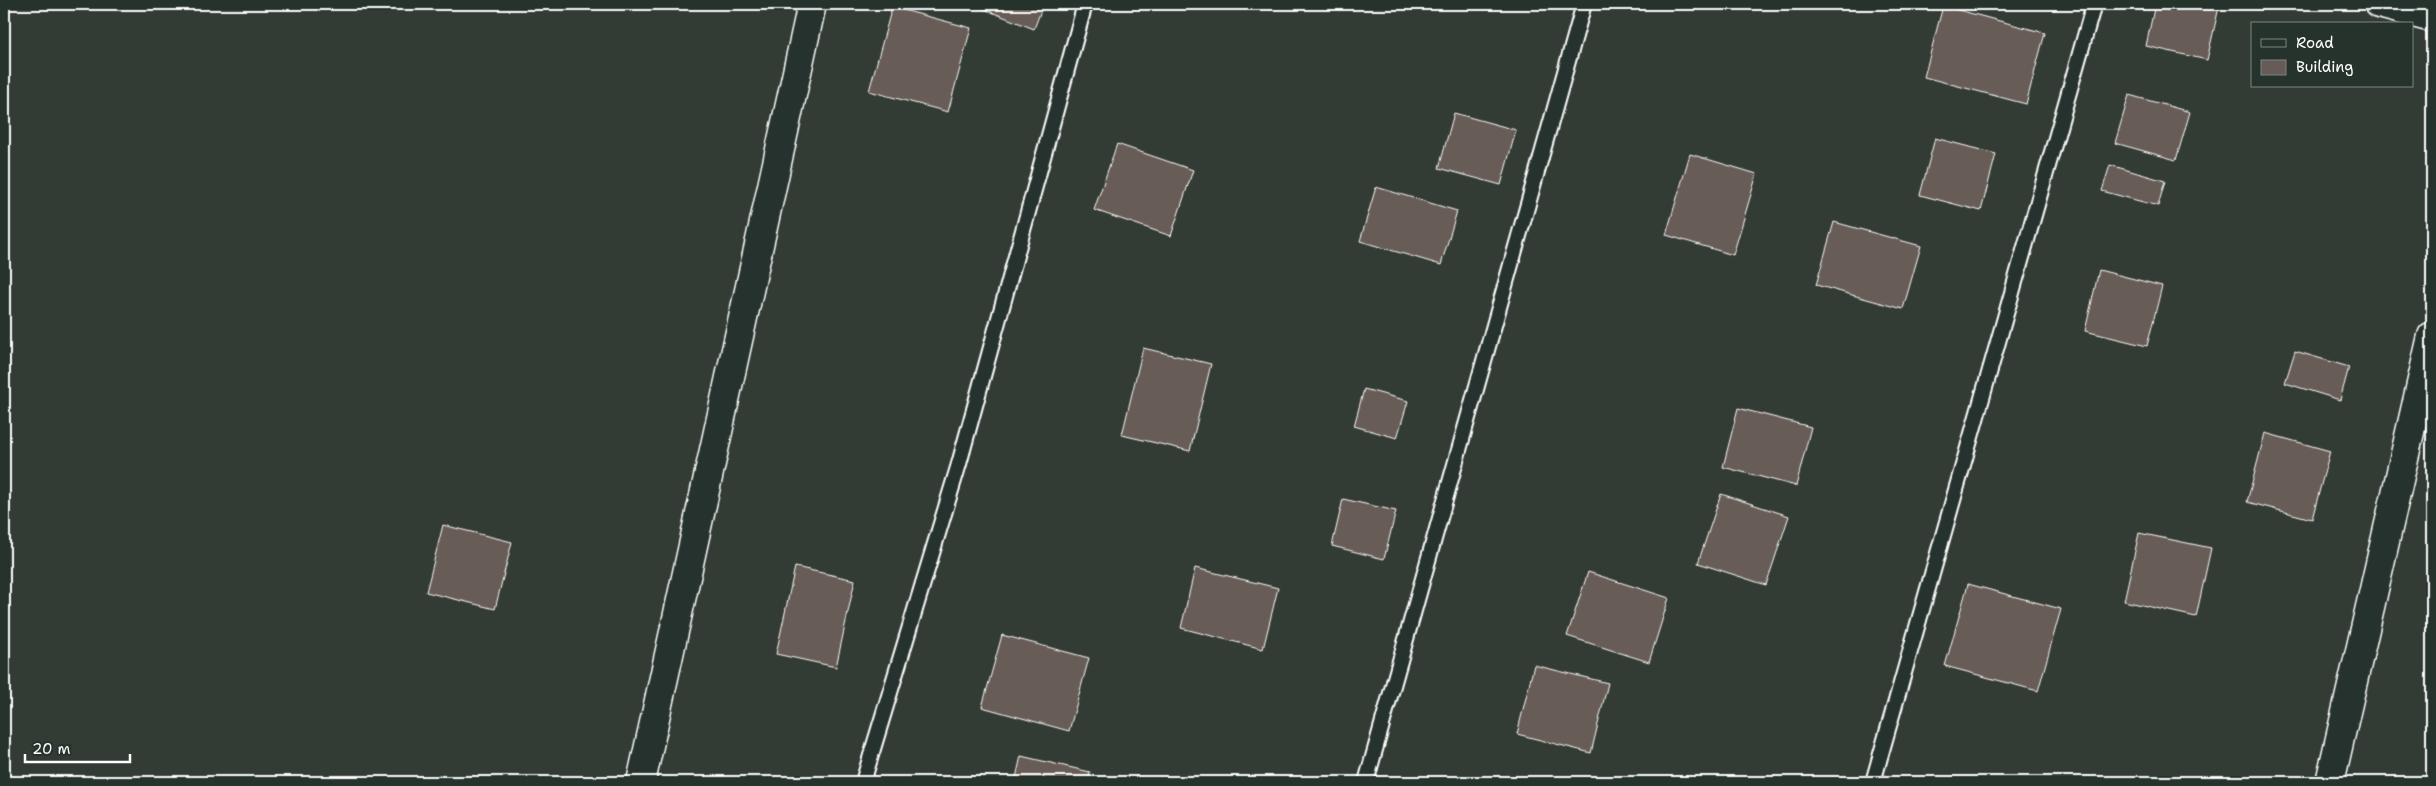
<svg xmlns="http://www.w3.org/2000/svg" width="2436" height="786" font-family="'Shantell Sans',sans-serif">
<rect width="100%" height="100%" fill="#333b35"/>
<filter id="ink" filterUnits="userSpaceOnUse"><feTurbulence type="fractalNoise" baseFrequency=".02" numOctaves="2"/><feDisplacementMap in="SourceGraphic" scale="10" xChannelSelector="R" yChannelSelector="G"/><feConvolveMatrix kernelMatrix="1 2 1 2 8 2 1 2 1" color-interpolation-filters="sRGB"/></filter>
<g filter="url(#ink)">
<path fill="#675b57" stroke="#fff" d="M 980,4 L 1041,4 L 1043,5 L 1034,29 L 979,7 Z
M 2155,4 L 2207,4 L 2219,7 L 2207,60 L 2146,46 Z
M 1943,6 L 2045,33 L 2026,104 L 1924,77 Z
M 892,7 L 971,28 L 948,112 L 869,91 Z
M 2129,95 L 2190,112 L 2176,160 L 2115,143 Z
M 1454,113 L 1516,130 L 1501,185 L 1439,168 Z
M 1935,138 L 1996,154 L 1981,211 L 1920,195 Z
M 1117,144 L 1193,170 L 1171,236 L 1094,210 Z
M 1690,154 L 1757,174 L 1733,255 L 1666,235 Z
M 2110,165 L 2165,181 L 2158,206 L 2102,191 Z
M 1376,187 L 1457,211 L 1441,265 L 1360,241 Z
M 1834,222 L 1921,246 L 1903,309 L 1816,285 Z
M 2099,270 L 2162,286 L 2147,346 L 2085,331 Z
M 1143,348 L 1211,364 L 1190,451 L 1122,435 Z
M 2295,351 L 2349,367 L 2340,400 L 2285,383 Z
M 1364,389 L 1408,401 L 1397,438 L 1354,426 Z
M 1738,408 L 1811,427 L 1796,486 L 1723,467 Z
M 2265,433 L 2330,451 L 2312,519 L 2247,502 Z
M 1721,494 L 1789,516 L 1766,585 L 1698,563 Z
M 1343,499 L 1396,511 L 1384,559 L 1332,546 Z
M 443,525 L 512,542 L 495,609 L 426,592 Z
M 2139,533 L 2211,548 L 2196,617 L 2124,601 Z
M 795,567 L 855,580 L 836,667 L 776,654 Z
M 1195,568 L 1278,588 L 1263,649 L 1181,628 Z
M 1588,572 L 1669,598 L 1649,662 L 1567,636 Z
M 1968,584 L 2061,609 L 2038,691 L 1945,666 Z
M 1002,635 L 1089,658 L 1069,731 L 982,707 Z
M 1534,665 L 1608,683 L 1591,753 L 1517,734 Z
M 1021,756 L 1090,772 L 1088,782 L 1015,782 Z"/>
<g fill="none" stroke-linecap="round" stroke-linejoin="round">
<defs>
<path id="service" d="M 863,782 L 959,464 L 1085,4
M 1366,782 L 1584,4
M 1873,782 L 2094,4"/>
<path id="minor" d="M 2379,4 L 2432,18
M 641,782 L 812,4
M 2330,782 L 2432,336"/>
</defs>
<use href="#service" stroke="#fff" stroke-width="18"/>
<use href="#minor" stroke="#fff" stroke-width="31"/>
<use href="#service" stroke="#26332d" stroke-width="14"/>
<use href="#minor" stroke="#26332d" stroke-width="28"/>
</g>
</g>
<rect width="2436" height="786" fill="none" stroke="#26332d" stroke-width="20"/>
<rect x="10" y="10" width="2416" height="766" fill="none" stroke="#fff" stroke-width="2" filter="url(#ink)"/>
<rect x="2251" y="22" width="162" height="65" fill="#26332d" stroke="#7d8581"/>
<rect x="2261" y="39" width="25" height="8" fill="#26332d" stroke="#7d8581"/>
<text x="2296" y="48" font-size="15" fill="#ffffff">Road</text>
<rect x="2261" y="60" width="25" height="15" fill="#675b57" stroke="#7d8581"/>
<text x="2296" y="72" font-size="15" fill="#ffffff">Building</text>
<path d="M25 754v8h105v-8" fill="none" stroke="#ffffff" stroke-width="2.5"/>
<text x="32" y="754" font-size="15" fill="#ffffff" stroke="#26332d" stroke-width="4" paint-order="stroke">20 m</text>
</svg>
